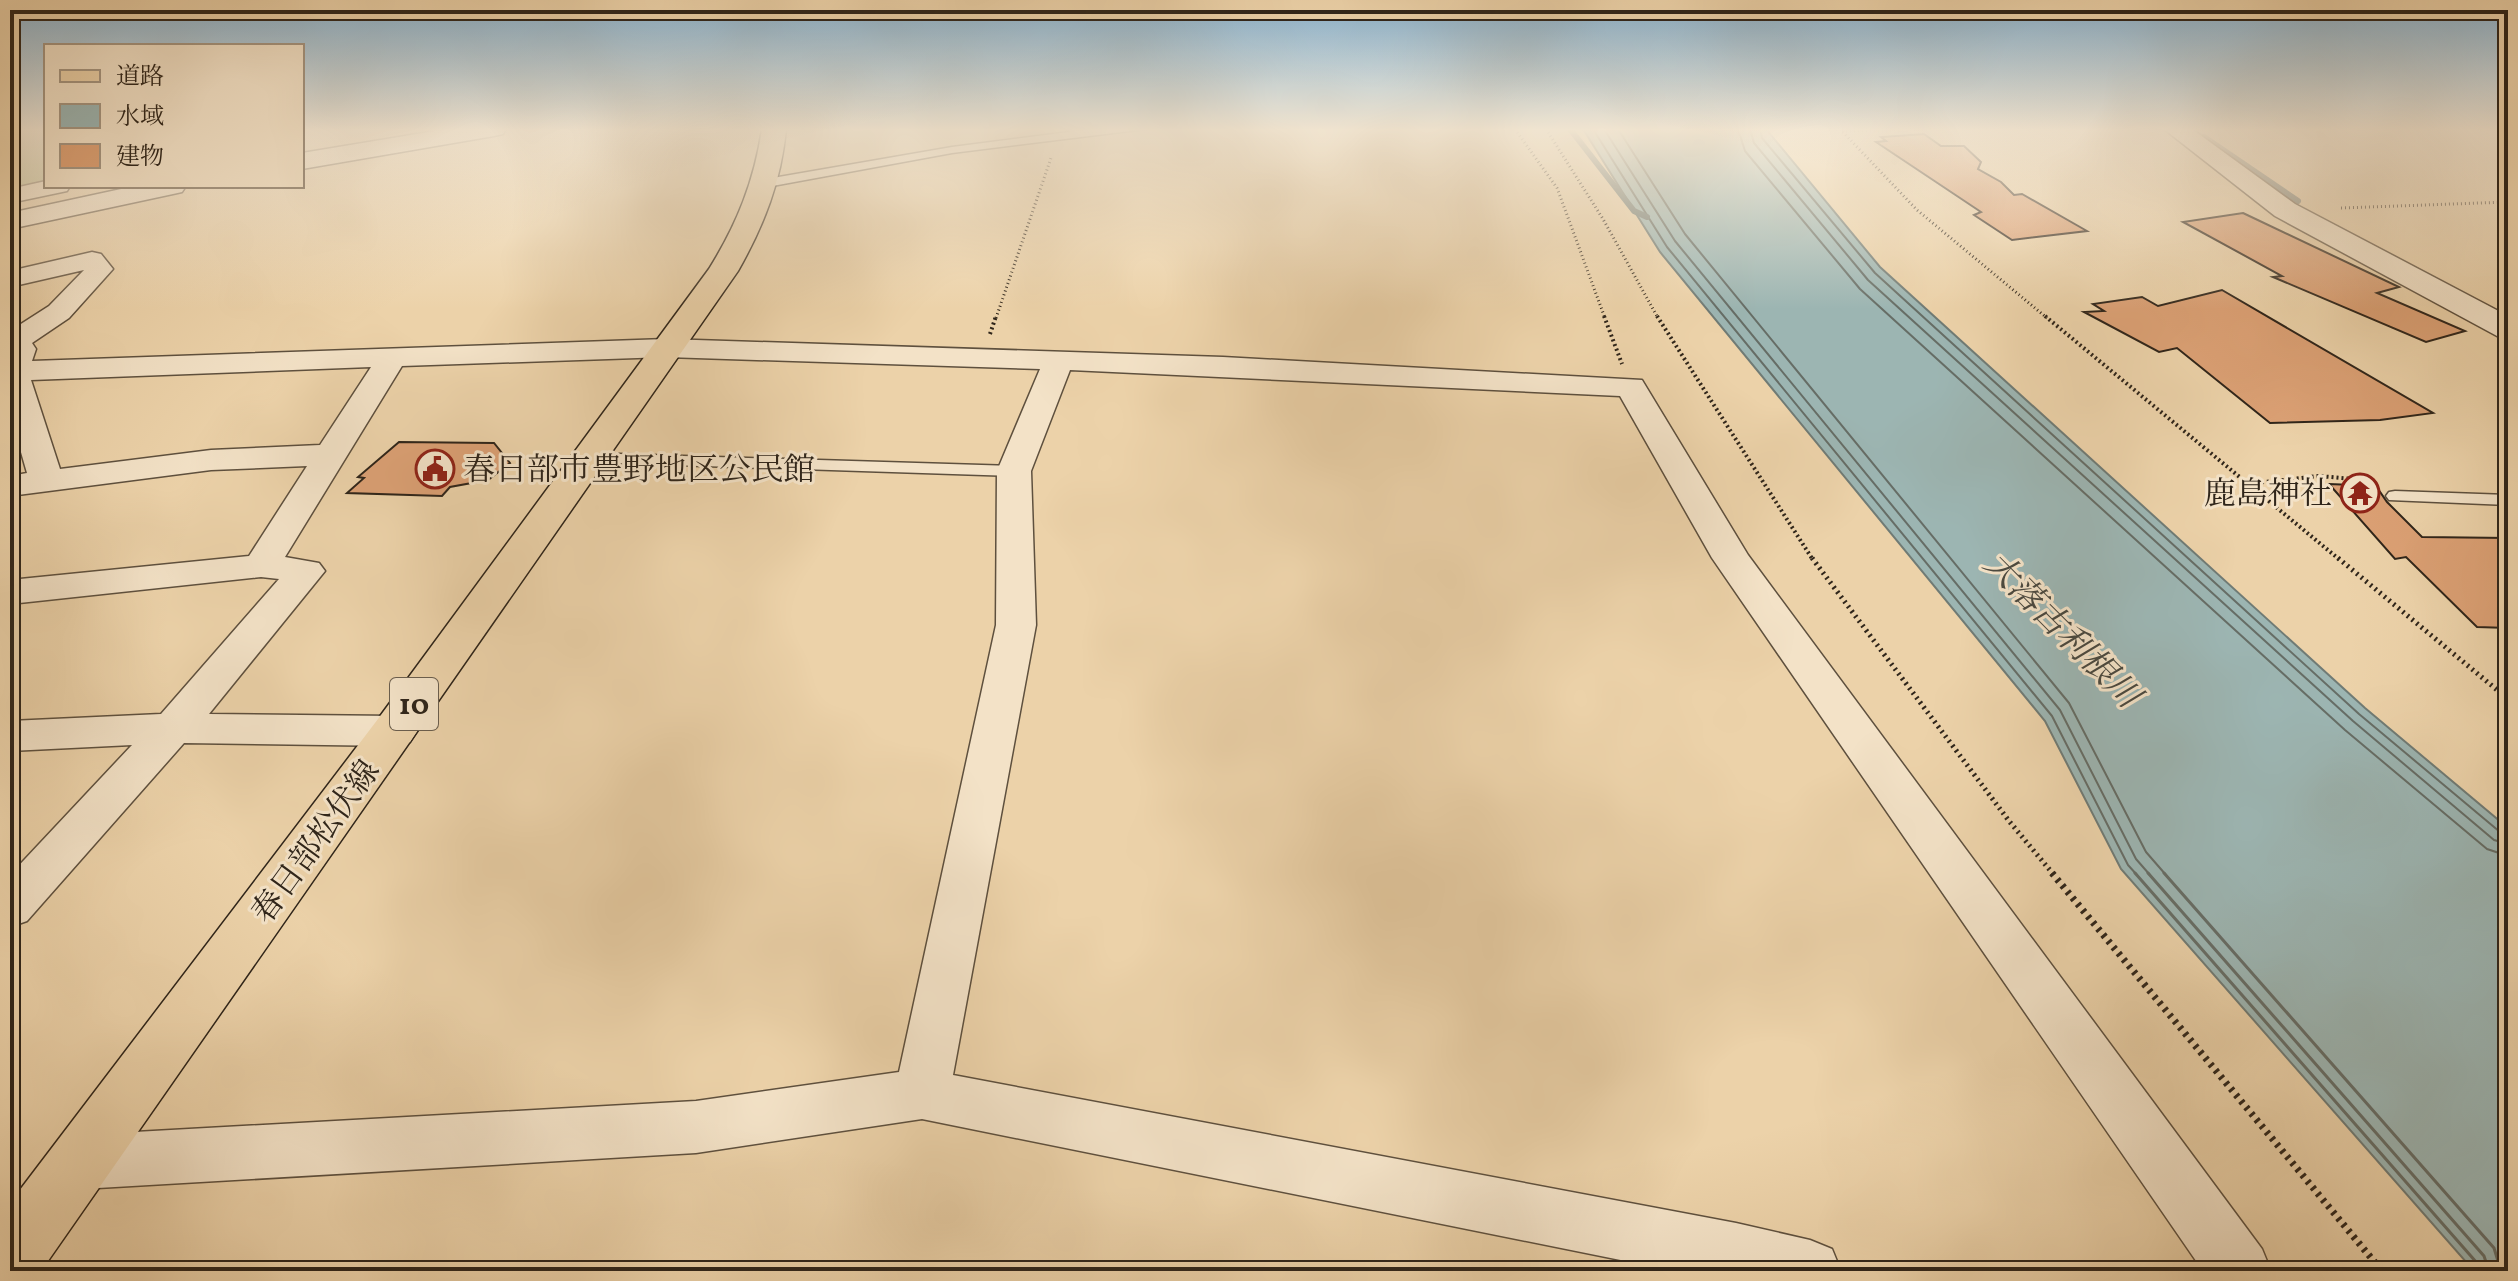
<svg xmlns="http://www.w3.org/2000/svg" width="2518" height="1281" font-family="Vollkorn,'Noto Serif JP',serif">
<rect width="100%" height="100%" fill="#ecd2a9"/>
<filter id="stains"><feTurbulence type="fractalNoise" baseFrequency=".0025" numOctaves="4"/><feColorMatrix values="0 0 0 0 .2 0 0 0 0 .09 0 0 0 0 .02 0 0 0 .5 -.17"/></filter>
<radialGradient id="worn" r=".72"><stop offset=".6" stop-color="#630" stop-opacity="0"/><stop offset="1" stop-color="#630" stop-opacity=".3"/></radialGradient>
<path fill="#b7bc89" stroke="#737052" stroke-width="2" d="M 10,129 L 46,129 L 46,186 L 10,190 Z"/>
<path fill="#9cb5b2" stroke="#707b75" stroke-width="2" d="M 1583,129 L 1766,129 L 1880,267 L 2365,708 L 2508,828 L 2508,1271 L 2474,1271 L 2121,869 L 2045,721 L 1660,252 Z"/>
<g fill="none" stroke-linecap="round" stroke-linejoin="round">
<path stroke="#666d66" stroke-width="2" d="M 1593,129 L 1667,247 L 2052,716 L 2128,865 L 2137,875
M 1604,129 L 1675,241 L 2060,710 L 2136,859 L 2150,875
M 1618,129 L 1685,234 L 2069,703 L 2146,852 L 2166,875
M 1738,129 L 1745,151 L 1860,289 L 2345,730 L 2487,849 L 2508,856
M 1750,129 L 1754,143 L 1868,280 L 2353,721 L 2494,840 L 2508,844
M 1760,129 L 1762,138 L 1875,273 L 2359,714 L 2500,832 L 2508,834"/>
<path stroke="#666d66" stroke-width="3" d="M 2135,873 L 2477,1263 L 2479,1271
M 2148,873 L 2484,1256 L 2489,1271
M 2164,873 L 2494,1248 L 2501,1271"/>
<path stroke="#707b75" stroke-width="6" d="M 1570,129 L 1634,211 L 1647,217
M 2204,137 L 2298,201"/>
</g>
<path fill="#dca175" stroke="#2f251a" stroke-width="2" d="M 1924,134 L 1941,146 L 1964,146 L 1981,162 L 1978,169 L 2001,182 L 2014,195 L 2022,194 L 2087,231 L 2012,240 L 1974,215 L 1981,212 L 1876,142 L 1886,141 L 1881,137 Z
M 2243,213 L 2399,287 L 2377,293 L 2465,331 L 2426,342 L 2273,277 L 2282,276 L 2183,222 Z
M 2222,290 L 2433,413 L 2380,420 L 2270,423 L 2177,348 L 2159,352 L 2084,312 L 2104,311 L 2093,304 L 2142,297 L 2158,306 Z
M 399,442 L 494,443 L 510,463 L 488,480 L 450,487 L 442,496 L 347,493 L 364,478 L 358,477 Z
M 2329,484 L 2376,486 L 2387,502 L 2422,537 L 2508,538 L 2508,628 L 2477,627 L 2406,557 L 2395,559 Z"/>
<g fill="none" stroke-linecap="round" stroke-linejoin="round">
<defs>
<path id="service" d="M 1092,129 L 1146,129 L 952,153 L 767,187 L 761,183 L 767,179 L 952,147 Z
M 587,453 L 1014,466 L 1023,471 L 1014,476 L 581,462 L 579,458 L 581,454 Z
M 2395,491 L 2508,495 L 2508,505 L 2389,500 L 2386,496 L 2389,492 Z"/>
<path id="minor" d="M 46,181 L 46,186 L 70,186 L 67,191 L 10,203 L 10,189 Z
M 92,252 L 101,254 L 113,269 L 69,318 L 32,343 L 36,349 L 32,361 L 666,339 L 1223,357 L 1642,380 L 1748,555 L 2262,1249 L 2271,1271 L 2203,1271 L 1712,558 L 1620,396 L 1070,370 L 1031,471 L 1036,625 L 953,1075 L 1736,1223 L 1810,1240 L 1832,1249 L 1841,1271 L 1675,1271 L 922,1119 L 696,1153 L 81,1189 L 60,1181 L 52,1162 L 60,1143 L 81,1135 L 696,1101 L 899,1072 L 996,625 L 997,471 L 1040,369 L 666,357 L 402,366 L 285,557 L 319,563 L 325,571 L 209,714 L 395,716 L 410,720 L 417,731 L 410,742 L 395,746 L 184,743 L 27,921 L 10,927 L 10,875 L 132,745 L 10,751 L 10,721 L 161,714 L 279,579 L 261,577 L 10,604 L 10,580 L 249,556 L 307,466 L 211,470 L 10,496 L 10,476 L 27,473 L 10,414 L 10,331 L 49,306 L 84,270 L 10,287 L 10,271 ZM 371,367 L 320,445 L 211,450 L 60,469 L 31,380 Z"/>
<path id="tertiary" d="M 447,129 L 506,129 L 503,134 L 494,136 L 302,169 L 302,153 Z
M 2164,129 L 2192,129 L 2295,204 L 2508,316 L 2508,339 L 2497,336 L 2275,216 Z
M 135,186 L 186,186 L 182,192 L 173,194 L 10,229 L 10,213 Z"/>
<path id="primary" d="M 762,129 L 786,129 C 781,182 764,225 738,271 L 41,1271 L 10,1271 L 10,1203 L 378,719 L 709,269 C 737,224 754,182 762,129 Z"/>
</defs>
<use href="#service" stroke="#5e503e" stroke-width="3"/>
<use href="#minor" stroke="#5e503e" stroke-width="3"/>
<use href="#tertiary" stroke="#5e503e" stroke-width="3"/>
<use href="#primary" stroke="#2f251a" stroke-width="3"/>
<path stroke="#2f251a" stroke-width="3" stroke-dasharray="1 3" stroke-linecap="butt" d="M 1515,129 L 1557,188 L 1605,318
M 1546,129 L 1603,219 L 1658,318
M 1840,129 L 1917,210 L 2047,318
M 1842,131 L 1929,129
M 2341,208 L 2508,202
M 996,318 L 1051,158"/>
<path stroke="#2f251a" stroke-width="4" stroke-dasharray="2 3" stroke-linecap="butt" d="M 1604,316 L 1622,364
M 1657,316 L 1813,560
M 2045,316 L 2340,560
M 990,334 L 996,316
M 2247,484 L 2319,476 L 2376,481"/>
<path stroke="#2f251a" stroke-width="5" stroke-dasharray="2 4" stroke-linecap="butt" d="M 1812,558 L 2009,821 L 2054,875
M 2338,558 L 2508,699"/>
<path stroke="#2f251a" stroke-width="7" stroke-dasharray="3 5" stroke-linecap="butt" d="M 2052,873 L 2382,1271"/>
<use href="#service" fill="#f3e2c7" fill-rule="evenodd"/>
<use href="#minor" fill="#f3e2c7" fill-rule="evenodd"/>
<use href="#tertiary" fill="#f3e2c7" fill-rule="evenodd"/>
<use href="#primary" fill="#ecd2a9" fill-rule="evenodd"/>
</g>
<linearGradient id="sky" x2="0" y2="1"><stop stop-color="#89b4d2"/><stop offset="0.42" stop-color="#f6ebd8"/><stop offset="1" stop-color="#f6ebd8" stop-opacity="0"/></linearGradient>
<rect width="2518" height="309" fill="url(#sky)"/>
<defs>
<symbol id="civic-ring" viewBox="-11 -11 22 22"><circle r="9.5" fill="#f3e2c7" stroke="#8f2418" stroke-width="1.5"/><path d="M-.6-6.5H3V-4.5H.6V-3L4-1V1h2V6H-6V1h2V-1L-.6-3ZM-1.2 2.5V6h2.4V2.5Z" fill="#8f2418"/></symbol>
<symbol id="temple-ring" viewBox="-11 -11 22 22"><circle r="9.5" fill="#f3e2c7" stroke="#8f2418" stroke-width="1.5"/><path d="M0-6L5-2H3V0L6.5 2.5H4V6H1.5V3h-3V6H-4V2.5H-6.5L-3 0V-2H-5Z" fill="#8f2418"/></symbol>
</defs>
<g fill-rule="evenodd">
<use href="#civic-ring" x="413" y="447" width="44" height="44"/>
<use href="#temple-ring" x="2338" y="471" width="44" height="44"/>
</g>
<g text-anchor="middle" stroke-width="6" stroke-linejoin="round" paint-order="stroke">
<rect fill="#f3e2c7" stroke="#6a5e4e" stroke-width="2" x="390" y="678" width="48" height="52" rx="6"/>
<g font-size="30" font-weight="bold" fill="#2f251a">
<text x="414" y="714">10</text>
</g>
<g font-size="32" fill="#2f251a" stroke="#f3e2c7" text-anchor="start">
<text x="463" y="480">春日部市豊野地区公民館</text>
<text x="2332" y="504" text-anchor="end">鹿島神社</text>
</g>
<g font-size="32" fill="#2f251a" stroke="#f3e2c7">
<text transform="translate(315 841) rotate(-54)" y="11">春日部松伏線</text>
</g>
<g font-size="34" font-style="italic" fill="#4a4940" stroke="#f3e2c7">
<text transform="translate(2063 629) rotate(45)" y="12">大落古利根川</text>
</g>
</g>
<rect width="2518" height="1281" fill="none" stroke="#ecd2a9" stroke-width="40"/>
<rect x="12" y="12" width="2494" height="1257" fill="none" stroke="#2f251a" stroke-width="4"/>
<rect x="20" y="20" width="2478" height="1241" fill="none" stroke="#2f251a" stroke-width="2"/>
<rect x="44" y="44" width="260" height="144" fill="#f3e2c7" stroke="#a59682" stroke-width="2"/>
<rect x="60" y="70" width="40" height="12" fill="#ecd2a9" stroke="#a59682" stroke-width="2"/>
<text x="116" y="84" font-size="24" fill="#2f251a">道路</text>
<rect x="60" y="104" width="40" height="24" fill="#9cb5b2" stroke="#a59682" stroke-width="2"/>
<text x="116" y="124" font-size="24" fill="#2f251a">水域</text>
<rect x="60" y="144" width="40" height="24" fill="#dca175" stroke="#a59682" stroke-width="2"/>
<text x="116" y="164" font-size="24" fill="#2f251a">建物</text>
<rect width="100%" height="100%" filter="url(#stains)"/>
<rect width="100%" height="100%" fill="url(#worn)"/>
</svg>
